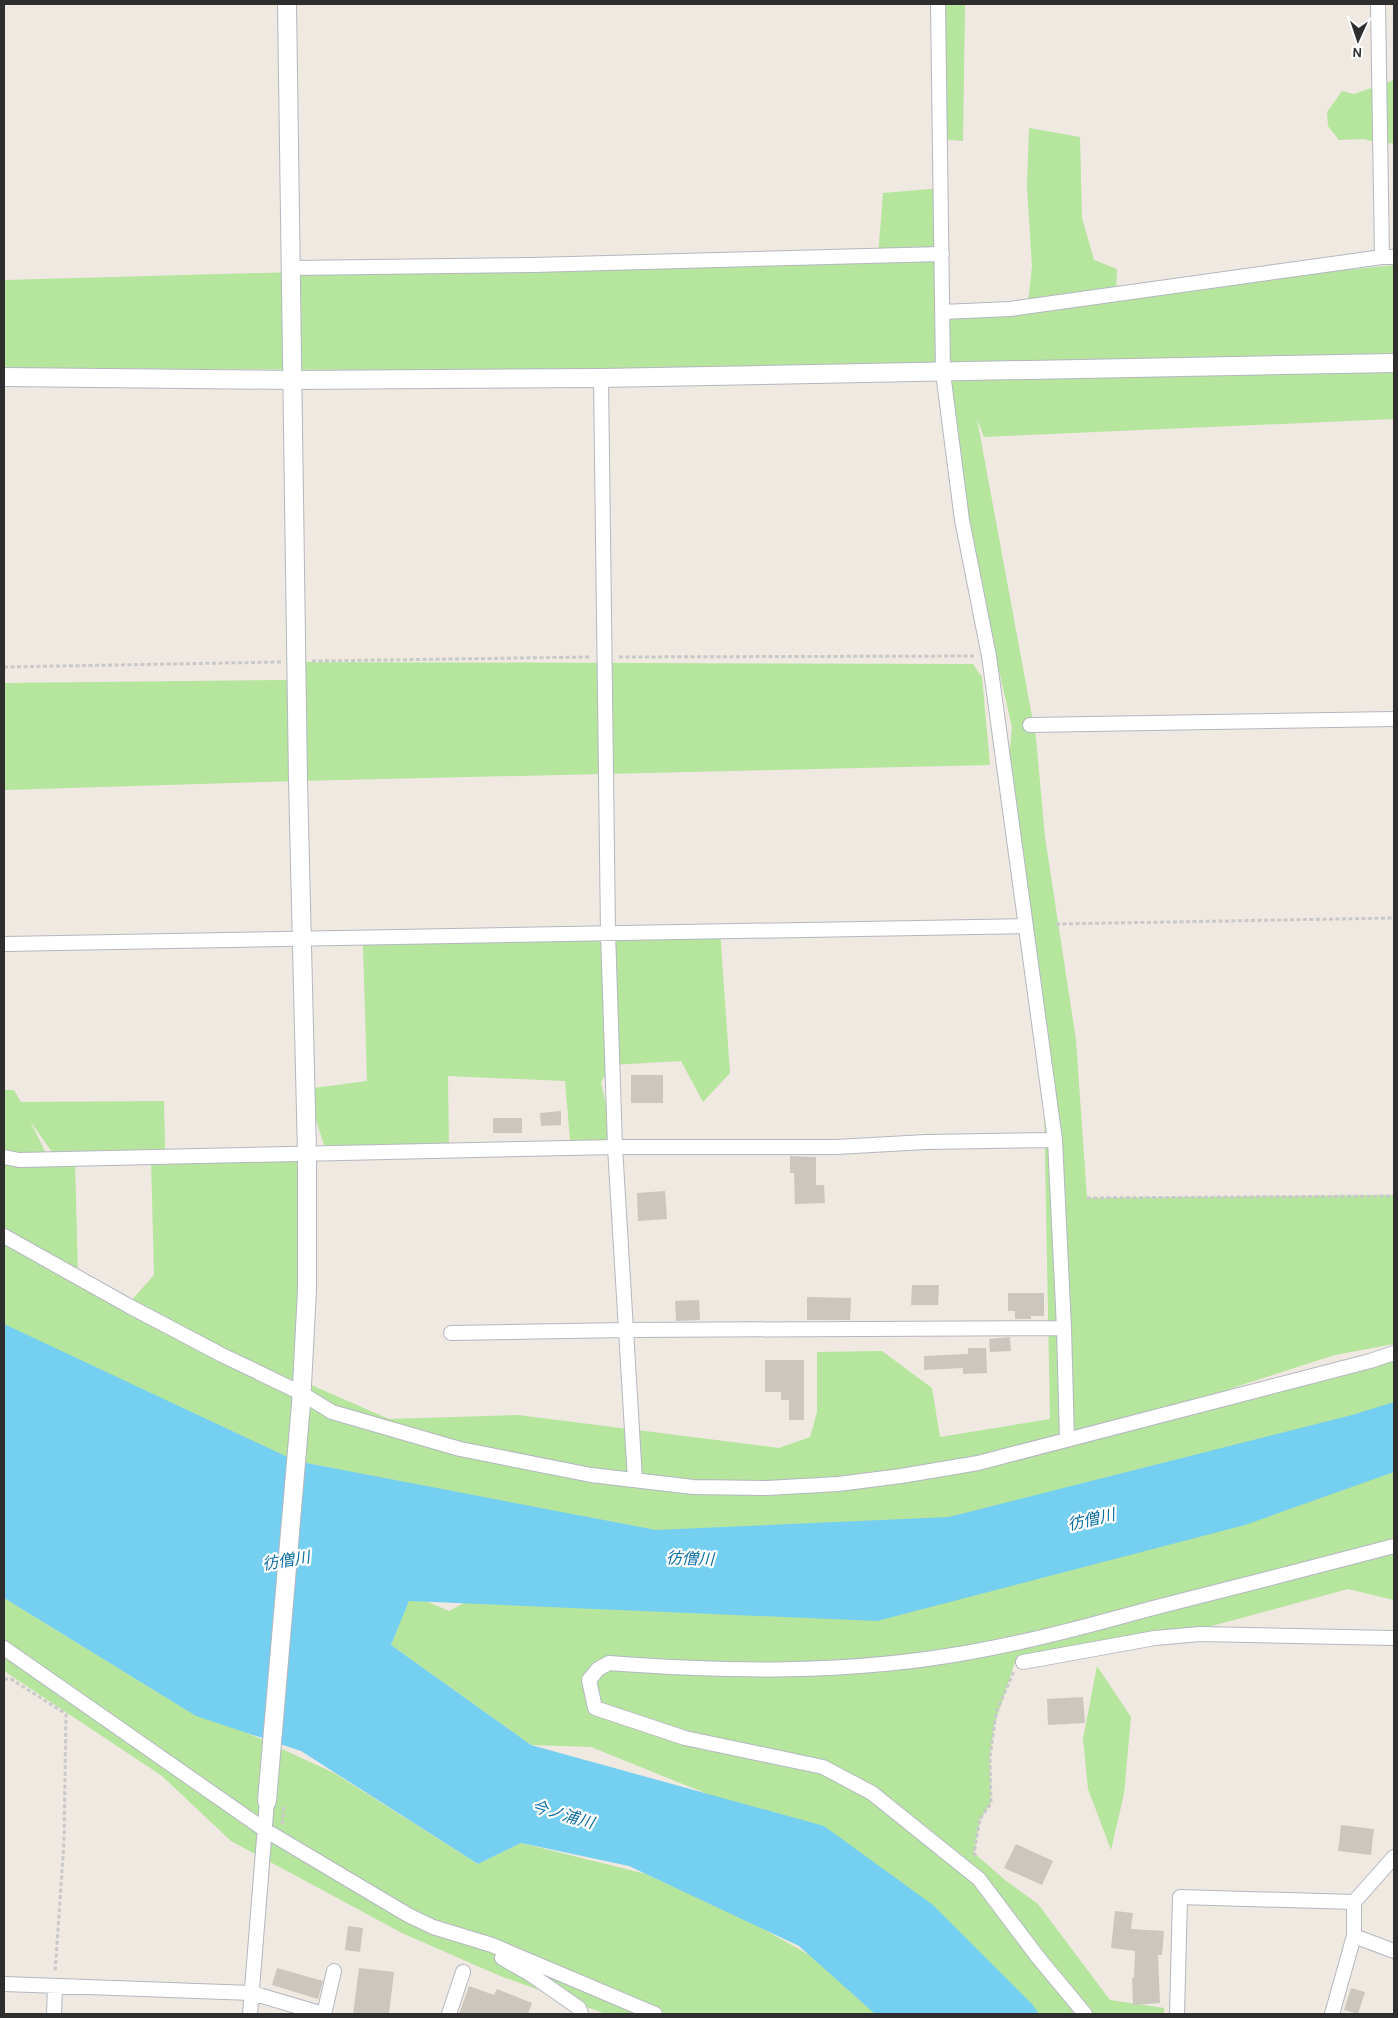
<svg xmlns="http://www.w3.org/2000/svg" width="1398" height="2018" font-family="Karla,'Noto Sans JP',sans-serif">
<rect width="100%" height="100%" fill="#efe9e1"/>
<path fill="#b6e59e" d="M 938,4 L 965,4 L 963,141 L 940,139 Z
M 1394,80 L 1394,143 L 1381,144 L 1364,139 L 1339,140 L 1328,126 L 1327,112 L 1342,91 L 1354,94 Z
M 1029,128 L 1080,137 L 1082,218 L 1094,260 L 1117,269 L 1116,294 L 1394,265 L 1394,419 L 984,437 L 977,419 L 1036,738 L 1045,837 L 1076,1040 L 1087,1198 L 1394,1195 L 1394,1344 L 1335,1355 L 1229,1389 L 1291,1381 L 1394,1347 L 1394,1600 L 1348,1589 L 1208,1627 L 1016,1659 L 994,1726 L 990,1757 L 991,1803 L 980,1819 L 974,1853 L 1005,1880 L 1038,1904 L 1110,2000 L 1164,2008 L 1164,2014 L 606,2014 L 500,1976 L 402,1933 L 231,1841 L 162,1776 L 4,1671 L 4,1598 L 154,1690 L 334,1773 L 478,1864 L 521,1843 L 646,1874 L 758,1926 L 811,1956 L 866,2006 L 871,1860 L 591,1747 L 531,1745 L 391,1645 L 409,1600 L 426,1601 L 449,1611 L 462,1604 L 509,1503 L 296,1461 L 4,1343 L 4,1090 L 14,1090 L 21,1102 L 164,1101 L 165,1149 L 52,1152 L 30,1121 L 49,1159 L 75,1159 L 78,1277 L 128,1304 L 154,1275 L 151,1158 L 307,1153 L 302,1381 L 389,1419 L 518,1415 L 779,1448 L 810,1437 L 817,1412 L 817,1352 L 882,1351 L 932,1388 L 940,1437 L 1050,1419 L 1043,1047 L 1007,782 L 1012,727 L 958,494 L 943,373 L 4,368 L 4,280 L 878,256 L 883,193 L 941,188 L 942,312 L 1028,303 L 1032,266 L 1027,187 Z
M 297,662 L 973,664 L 982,677 L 990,765 L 298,781 L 4,790 L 4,683 L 289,680 Z
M 720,930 L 730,1073 L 703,1102 L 681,1061 L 612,1065 L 601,1082 L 615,1147 L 570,1140 L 565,1081 L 448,1076 L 449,1150 L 324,1145 L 306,1089 L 367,1081 L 363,945 Z
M 1097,1666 L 1131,1717 L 1124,1794 L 1111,1850 L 1088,1789 L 1083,1739 Z"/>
<path fill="#75cff0" d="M 4,1324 L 296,1461 L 656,1530 L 949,1517 L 1352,1415 L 1394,1402 L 1394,1472 L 1245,1525 L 877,1621 L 409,1601 L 391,1645 L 531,1745 L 824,1826 L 933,1905 L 1032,2004 L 1039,2014 L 875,2014 L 799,1946 L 629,1866 L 521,1843 L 478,1864 L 301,1751 L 196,1716 L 4,1598 Z"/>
<path fill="#cbc7bf" d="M 631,1075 L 663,1075 L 663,1103 L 631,1103 Z
M 561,1111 L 561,1125 L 541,1126 L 540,1113 Z
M 493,1118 L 522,1118 L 522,1133 L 493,1133 Z
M 790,1156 L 816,1157 L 816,1185 L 824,1185 L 825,1203 L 795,1204 L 794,1173 L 790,1173 Z
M 665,1191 L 667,1219 L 638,1221 L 637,1193 Z
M 912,1285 L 939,1285 L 938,1305 L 911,1305 Z
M 1008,1293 L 1044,1293 L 1044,1316 L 1031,1316 L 1031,1319 L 1015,1319 L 1015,1311 L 1008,1311 Z
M 807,1297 L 851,1298 L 850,1320 L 807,1320 Z
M 699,1300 L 700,1320 L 676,1321 L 675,1301 Z
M 1010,1337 L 1011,1351 L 990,1352 L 989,1339 Z
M 968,1348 L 986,1348 L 987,1373 L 963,1374 L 963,1368 L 924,1370 L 924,1356 L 968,1354 Z
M 765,1360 L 804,1360 L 804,1420 L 789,1420 L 789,1400 L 781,1400 L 781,1392 L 765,1392 Z
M 1083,1697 L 1085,1723 L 1048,1725 L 1047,1699 Z
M 1341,1825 L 1374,1829 L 1371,1855 L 1338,1851 Z
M 1016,1844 L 1053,1861 L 1042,1885 L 1004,1868 Z
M 1115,1911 L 1133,1913 L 1131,1929 L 1164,1931 L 1162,1955 L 1158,1955 L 1160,2003 L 1133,2005 L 1132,1978 L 1134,1978 L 1135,1951 L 1111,1948 Z
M 348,1926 L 363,1928 L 360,1952 L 345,1950 Z
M 277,1968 L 323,1981 L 318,1999 L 272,1985 Z
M 359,1968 L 394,1972 L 389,2014 L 353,2014 Z
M 469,1986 L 494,1995 L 497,1989 L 532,2003 L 528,2014 L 459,2014 Z
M 1351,1988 L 1365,1992 L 1358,2014 L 1344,2010 Z"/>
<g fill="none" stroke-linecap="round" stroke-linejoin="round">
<defs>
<path id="minor" d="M 938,4 L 943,373 L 962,520 L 989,656 L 1055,1140 L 1064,1328 L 1067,1440
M 1378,4 L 1382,257
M 292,268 L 533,265 L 942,254
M 942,312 L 1010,309 L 1382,257 L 1394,257
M 601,378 L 608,932 L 615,1147 L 635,1480
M 1030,725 L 1394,719
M 4,944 L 1026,926
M 4,1157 L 19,1160 L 615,1147 L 836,1147 L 926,1142 L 1055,1140
M 4,1236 L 129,1306 L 222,1355 L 301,1393 L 332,1412 L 460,1449 L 591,1475 L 693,1487 L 767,1488 L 838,1484 L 901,1476 L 978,1463 L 1370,1361 L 1394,1353
M 451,1333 L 626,1330 L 1064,1328
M 4,1648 L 265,1830 L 408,1915 L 433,1927 L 492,1945 L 655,2014
M 1023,1662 L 1155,1638 L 1200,1634 L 1394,1638
M 1354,1936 L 1394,1951
M 502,1958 L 530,1974 L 579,2008 L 581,2014
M 4,1984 L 252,1993 L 323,2014
M 54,2014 L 55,1986
M 250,2014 L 267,1801
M 324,2014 L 334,1971
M 449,2014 L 463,1972
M 1085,2014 L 1037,1956 L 979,1879 L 872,1793 L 823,1767 L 685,1738 L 595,1708 L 589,1680 L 598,1669 L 609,1663 C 728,1672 847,1674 965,1653 C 1029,1642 1091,1625 1153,1608 C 1233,1588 1314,1567 1394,1546
M 1177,2014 L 1180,1897 L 1354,1902 L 1394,1857
M 1332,2014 L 1354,1936 L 1354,1902"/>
<path id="tertiary" d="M 4,377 L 292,380 L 601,378 L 1394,363
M 267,1801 L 301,1404 L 307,1290 L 307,1153 L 298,781 L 287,4"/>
</defs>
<use href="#minor" stroke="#b4b7c1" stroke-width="16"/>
<use href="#tertiary" stroke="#b4b7c1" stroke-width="20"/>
<path stroke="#c9c9c9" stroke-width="3" stroke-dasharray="4 2.5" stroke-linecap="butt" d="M 619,657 L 976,656
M 312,661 L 591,657
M 4,667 L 281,662
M 1056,924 L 1394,918
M 1087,1198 L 1394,1196
M 4,1679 L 11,1679 L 66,1714 L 64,1842 L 55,1973
M 282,1824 L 284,1806
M 976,1856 L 974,1853 L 980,1819 L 991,1803 L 990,1757 L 996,1713 L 1014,1671"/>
<use href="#minor" stroke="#fff" stroke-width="14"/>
<use href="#tertiary" stroke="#fff" stroke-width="18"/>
</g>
<g text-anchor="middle" stroke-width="4.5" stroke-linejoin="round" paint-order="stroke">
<g font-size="16" font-style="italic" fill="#0d6fa3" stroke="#fff">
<text transform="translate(1091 1519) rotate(-13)" y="6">彷僧川</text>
<text transform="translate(690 1558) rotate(2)" y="6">彷僧川</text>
<text transform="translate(286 1560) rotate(-9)" y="6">彷僧川</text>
<text transform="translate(563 1814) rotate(16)" y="6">今ノ浦川</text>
</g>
</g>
<rect width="1398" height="2018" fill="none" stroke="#2e2e2e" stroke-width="10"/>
<g transform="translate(1358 40) rotate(183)" stroke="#ffffff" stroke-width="4" paint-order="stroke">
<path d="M0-4L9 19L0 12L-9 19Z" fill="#2e2e2e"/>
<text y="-8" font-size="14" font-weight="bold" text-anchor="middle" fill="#2e2e2e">N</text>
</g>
</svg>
